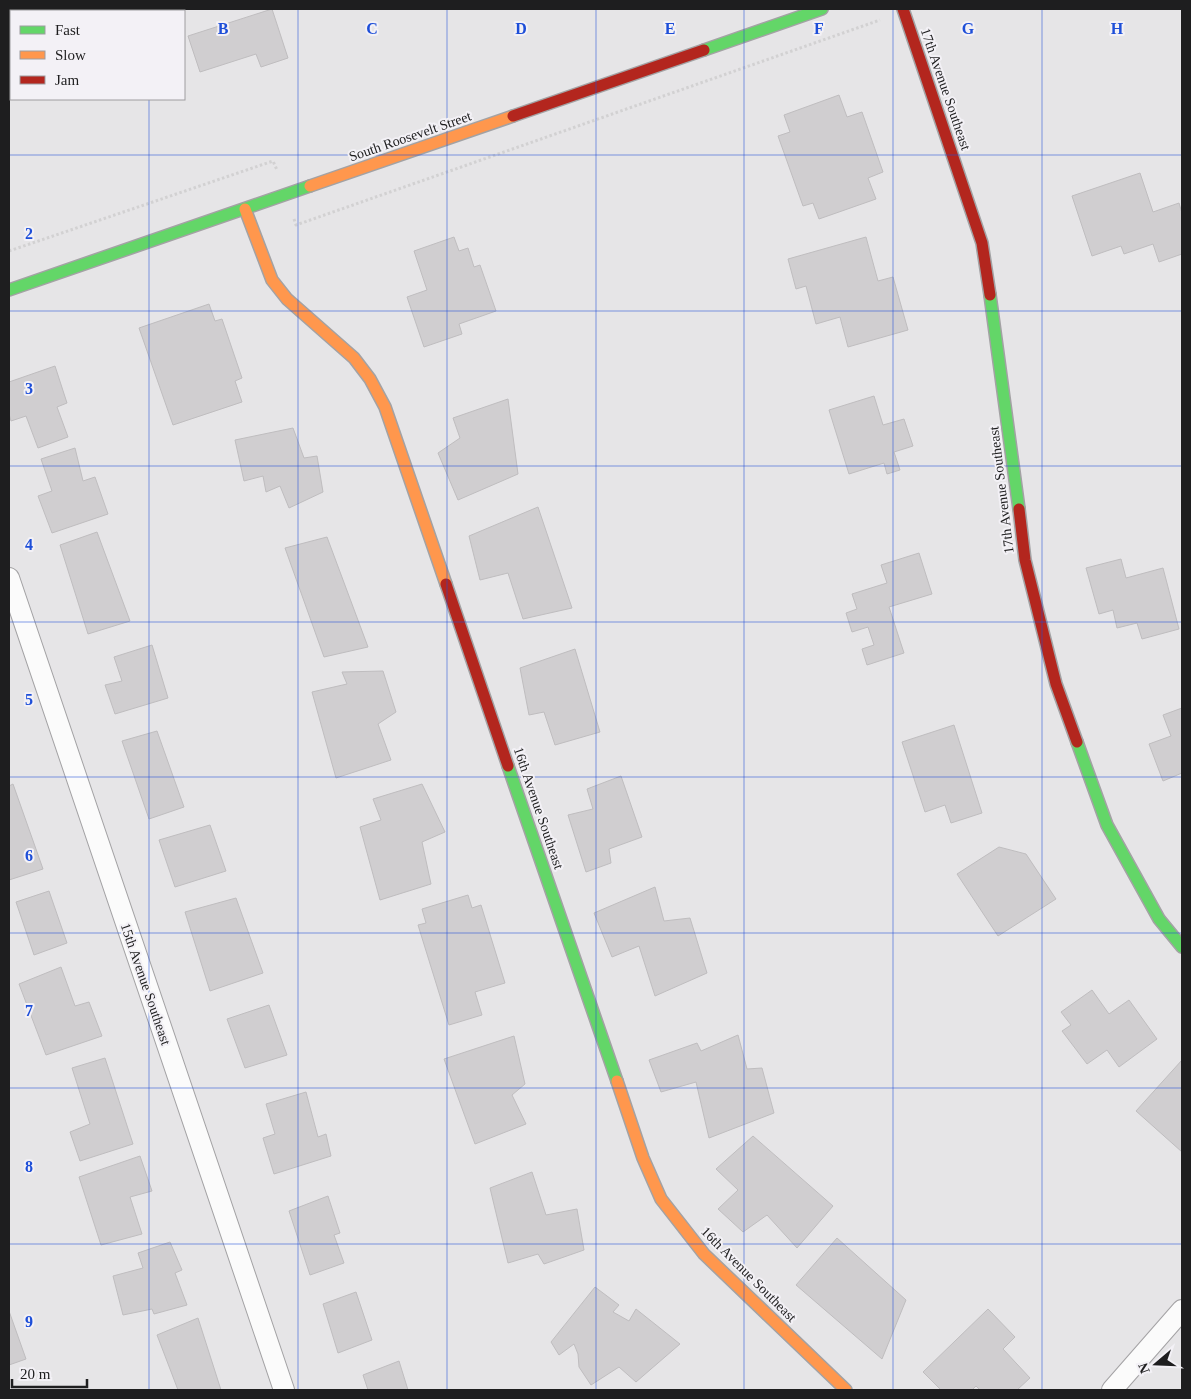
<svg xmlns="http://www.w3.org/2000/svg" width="1191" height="1399" font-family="'Times New Roman',serif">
<rect width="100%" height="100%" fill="#e6e5e7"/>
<path fill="#d0ced0" stroke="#bfbdbf" d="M 272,9 L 288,58 L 261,67 L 256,54 L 200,72 L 188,36 Z
M 839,95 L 847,117 L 862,112 L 883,172 L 868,178 L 876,199 L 819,219 L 813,203 L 803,206 L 778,136 L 790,132 L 784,115 Z
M 1140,173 L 1153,212 L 1179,203 L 1182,213 L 1182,254 L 1159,262 L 1153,244 L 1124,254 L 1121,246 L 1092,256 L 1072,196 Z
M 454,237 L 459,251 L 468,248 L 474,267 L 480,265 L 496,311 L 459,324 L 462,334 L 424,347 L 407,297 L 427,290 L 414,251 Z
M 866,237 L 878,281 L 893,277 L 908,330 L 848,347 L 840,317 L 816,324 L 806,286 L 796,289 L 788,259 Z
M 209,304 L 215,321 L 222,319 L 242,378 L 235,381 L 242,402 L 173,425 L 139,328 Z
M 55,366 L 67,403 L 57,407 L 68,437 L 38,448 L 26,416 L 11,421 L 9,414 L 9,382 Z
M 874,396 L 883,425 L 904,419 L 913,446 L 894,452 L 900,470 L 887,474 L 884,463 L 849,474 L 829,410 Z
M 508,399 L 518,474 L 458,500 L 438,453 L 460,438 L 453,418 Z
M 293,428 L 304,458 L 317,456 L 323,492 L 289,508 L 280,486 L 266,492 L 263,476 L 244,481 L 235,440 Z
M 75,448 L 83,481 L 95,477 L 108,514 L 52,533 L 38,496 L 52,491 L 41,459 Z
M 538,507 L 572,608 L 523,619 L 508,573 L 480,580 L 469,536 Z
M 97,532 L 130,621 L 88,634 L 60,545 Z
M 327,537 L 368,647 L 324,657 L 285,548 Z
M 919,553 L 932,594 L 889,607 L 904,653 L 867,665 L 862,649 L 874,645 L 868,627 L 852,632 L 846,613 L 857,609 L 852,594 L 887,583 L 881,565 Z
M 1121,559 L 1126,578 L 1163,568 L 1179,629 L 1142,639 L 1137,623 L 1117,628 L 1113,610 L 1099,614 L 1086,568 Z
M 152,645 L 168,698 L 115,714 L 105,685 L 122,681 L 114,657 Z
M 575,649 L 600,732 L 555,745 L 544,712 L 529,715 L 520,668 Z
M 383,671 L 396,712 L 378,724 L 391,760 L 336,778 L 312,692 L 347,684 L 342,672 Z
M 1182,708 L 1182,773 L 1163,781 L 1149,744 L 1171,736 L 1163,715 Z
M 954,725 L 982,813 L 951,823 L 945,805 L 925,812 L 902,742 Z
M 157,731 L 184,807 L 149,819 L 122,741 Z
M 621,776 L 642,837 L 609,849 L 611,863 L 586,872 L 568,815 L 593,809 L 587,789 Z
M 13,784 L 43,869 L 9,880 L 9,786 Z
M 422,784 L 445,832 L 422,842 L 431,884 L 380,900 L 360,827 L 381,820 L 373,799 Z
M 210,825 L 226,871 L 175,887 L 159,840 Z
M 999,847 L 1026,854 L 1056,899 L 998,936 L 957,874 Z
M 655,887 L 664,921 L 690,918 L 707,973 L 655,996 L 639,946 L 612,957 L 594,913 Z
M 49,891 L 67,943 L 34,955 L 16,902 Z
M 468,895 L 472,908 L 481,905 L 505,983 L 475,992 L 482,1015 L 449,1025 L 418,925 L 426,923 L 422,909 Z
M 236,898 L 263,973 L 210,991 L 185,912 Z
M 61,967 L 75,1006 L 89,1002 L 102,1036 L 46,1055 L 19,984 Z
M 1092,990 L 1109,1014 L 1129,1000 L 1157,1039 L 1119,1067 L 1107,1050 L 1087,1064 L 1062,1031 L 1071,1025 L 1061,1012 Z
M 269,1005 L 287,1055 L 245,1068 L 227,1019 Z
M 738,1035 L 747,1069 L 762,1068 L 774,1113 L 709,1138 L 696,1082 L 661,1092 L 649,1060 L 697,1043 L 701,1051 Z
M 514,1036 L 525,1084 L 512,1095 L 526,1124 L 475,1144 L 444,1059 Z
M 105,1058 L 133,1144 L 80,1161 L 70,1132 L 90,1124 L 72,1068 Z
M 1182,1060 L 1182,1152 L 1136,1111 Z
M 306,1092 L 318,1137 L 326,1134 L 331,1156 L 274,1174 L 263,1138 L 275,1134 L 266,1104 Z
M 753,1136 L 833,1206 L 797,1248 L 767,1215 L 743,1232 L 718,1209 L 738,1190 L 716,1169 Z
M 140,1156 L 152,1191 L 130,1197 L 142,1234 L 101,1245 L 79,1177 Z
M 532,1172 L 546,1215 L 577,1209 L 584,1250 L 544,1264 L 538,1254 L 508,1263 L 490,1188 Z
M 328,1196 L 340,1233 L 334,1235 L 344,1263 L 310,1275 L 289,1211 Z
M 837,1238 L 906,1300 L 882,1359 L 796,1285 Z
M 170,1242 L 182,1270 L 175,1273 L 187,1305 L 154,1314 L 152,1309 L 123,1315 L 113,1276 L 143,1268 L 138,1253 Z
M 595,1287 L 619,1305 L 613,1312 L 629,1321 L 636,1309 L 680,1344 L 636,1382 L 619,1367 L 591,1385 L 579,1367 L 578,1354 L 574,1344 L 559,1355 L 551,1342 Z
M 356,1292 L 372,1340 L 338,1353 L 323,1304 Z
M 988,1309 L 1015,1337 L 1003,1349 L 1030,1378 L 1017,1390 L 980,1390 L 976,1386 L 972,1390 L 941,1390 L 923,1372 Z
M 9,1311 L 26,1359 L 9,1365 Z
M 198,1318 L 221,1390 L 178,1390 L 157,1335 Z
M 399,1361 L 408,1390 L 368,1390 L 363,1375 Z"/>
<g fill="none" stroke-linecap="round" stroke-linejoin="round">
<defs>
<path id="street" d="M 9,578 L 284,1390
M 1112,1390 L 1182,1310"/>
<path id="fast" d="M 704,50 L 822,9
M 9,290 L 310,186
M 990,295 L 1019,509
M 1077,742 L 1107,825 L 1159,919 L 1182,947
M 508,766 L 617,1081"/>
<path id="slow" d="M 310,186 L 513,116
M 245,209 L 272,280 L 287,299 L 354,358 L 370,379 L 385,407 L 446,584
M 617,1081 L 643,1158 L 661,1199 L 704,1254 L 846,1390"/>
<path id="jam" d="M 903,9 L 982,243 L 990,295
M 513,116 L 704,50
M 1019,509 L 1025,560 L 1056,684 L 1077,742
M 446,584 L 508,766"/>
</defs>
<use href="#street" stroke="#a3a2a4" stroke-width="22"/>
<use href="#fast" stroke="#a3a2a4" stroke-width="14"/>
<use href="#slow" stroke="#a3a2a4" stroke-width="14"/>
<use href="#jam" stroke="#a3a2a4" stroke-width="14"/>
<path stroke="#d2d1d2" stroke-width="3" stroke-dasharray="2.5 2.5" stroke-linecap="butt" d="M 294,219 L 296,225 L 880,20
M 9,251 L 273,161 L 277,170"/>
<use href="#street" stroke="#fbfbfb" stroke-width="20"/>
<use href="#fast" stroke="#63d668" stroke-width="11"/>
<use href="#slow" stroke="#ff974d" stroke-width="11"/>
<use href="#jam" stroke="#b3261e" stroke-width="11"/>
</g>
<path fill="none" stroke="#1d4ed8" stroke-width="1" stroke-opacity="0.55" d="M 149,9 L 149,11M 298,9 L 298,1390M 447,9 L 447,1390M 596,9 L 596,1390M 744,9 L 744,1390M 893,9 L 893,1390M 1042,9 L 1042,1390M 149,99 L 149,1390M 9,155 L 1182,155M 9,311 L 1182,311M 9,466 L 1182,466M 9,622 L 1182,622M 9,777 L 1182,777M 9,933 L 1182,933M 9,1088 L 1182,1088M 9,1244 L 1182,1244"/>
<g text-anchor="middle" stroke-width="4" stroke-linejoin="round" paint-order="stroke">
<g font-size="14" fill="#1e1e1f" stroke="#f3f1f6">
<text transform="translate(946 89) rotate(71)" y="5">17th Avenue Southeast</text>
<text transform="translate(410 136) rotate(-19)" y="5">South Roosevelt Street</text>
<text transform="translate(1001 490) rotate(-97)" y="5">17th Avenue Southeast</text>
<text transform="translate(539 808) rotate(71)" y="5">16th Avenue Southeast</text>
<text transform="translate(146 984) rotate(71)" y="5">15th Avenue Southeast</text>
<text transform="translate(749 1274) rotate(45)" y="5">16th Avenue Southeast</text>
</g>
</g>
<g font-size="16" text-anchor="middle" font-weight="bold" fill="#1d4ed8" stroke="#f3f1f6" stroke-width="4" stroke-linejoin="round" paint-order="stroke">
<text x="223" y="34">B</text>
<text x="372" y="34">C</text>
<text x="521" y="34">D</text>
<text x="670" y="34">E</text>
<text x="819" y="34">F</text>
<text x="968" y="34">G</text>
<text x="1117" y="34">H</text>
<text x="29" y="239">2</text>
<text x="29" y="394">3</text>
<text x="29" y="550">4</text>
<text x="29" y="705">5</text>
<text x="29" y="861">6</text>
<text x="29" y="1016">7</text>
<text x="29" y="1172">8</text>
<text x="29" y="1327">9</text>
</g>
<rect width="1191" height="1399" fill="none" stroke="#1e1e1f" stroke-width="20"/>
<rect x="10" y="10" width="175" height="90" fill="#f3f1f6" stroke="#9e9da0"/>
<rect x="20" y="26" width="25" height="8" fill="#63d668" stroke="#9e9da0"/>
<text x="55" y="35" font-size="15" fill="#1e1e1f">Fast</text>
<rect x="20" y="51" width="25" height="8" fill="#ff974d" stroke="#9e9da0"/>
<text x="55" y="60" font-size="15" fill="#1e1e1f">Slow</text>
<rect x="20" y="76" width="25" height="8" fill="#b3261e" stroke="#9e9da0"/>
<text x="55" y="85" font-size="15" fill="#1e1e1f">Jam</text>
<g transform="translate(1156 1364) rotate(251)" stroke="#f3f1f6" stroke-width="4" paint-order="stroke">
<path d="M0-4L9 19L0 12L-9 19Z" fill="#1e1e1f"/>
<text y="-8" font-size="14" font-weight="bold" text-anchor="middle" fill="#1e1e1f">N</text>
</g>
<path d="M12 1379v8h75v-8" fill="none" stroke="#1e1e1f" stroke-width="2.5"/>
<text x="20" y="1379" font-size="15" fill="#1e1e1f" stroke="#f3f1f6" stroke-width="4" paint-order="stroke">20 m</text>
</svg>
